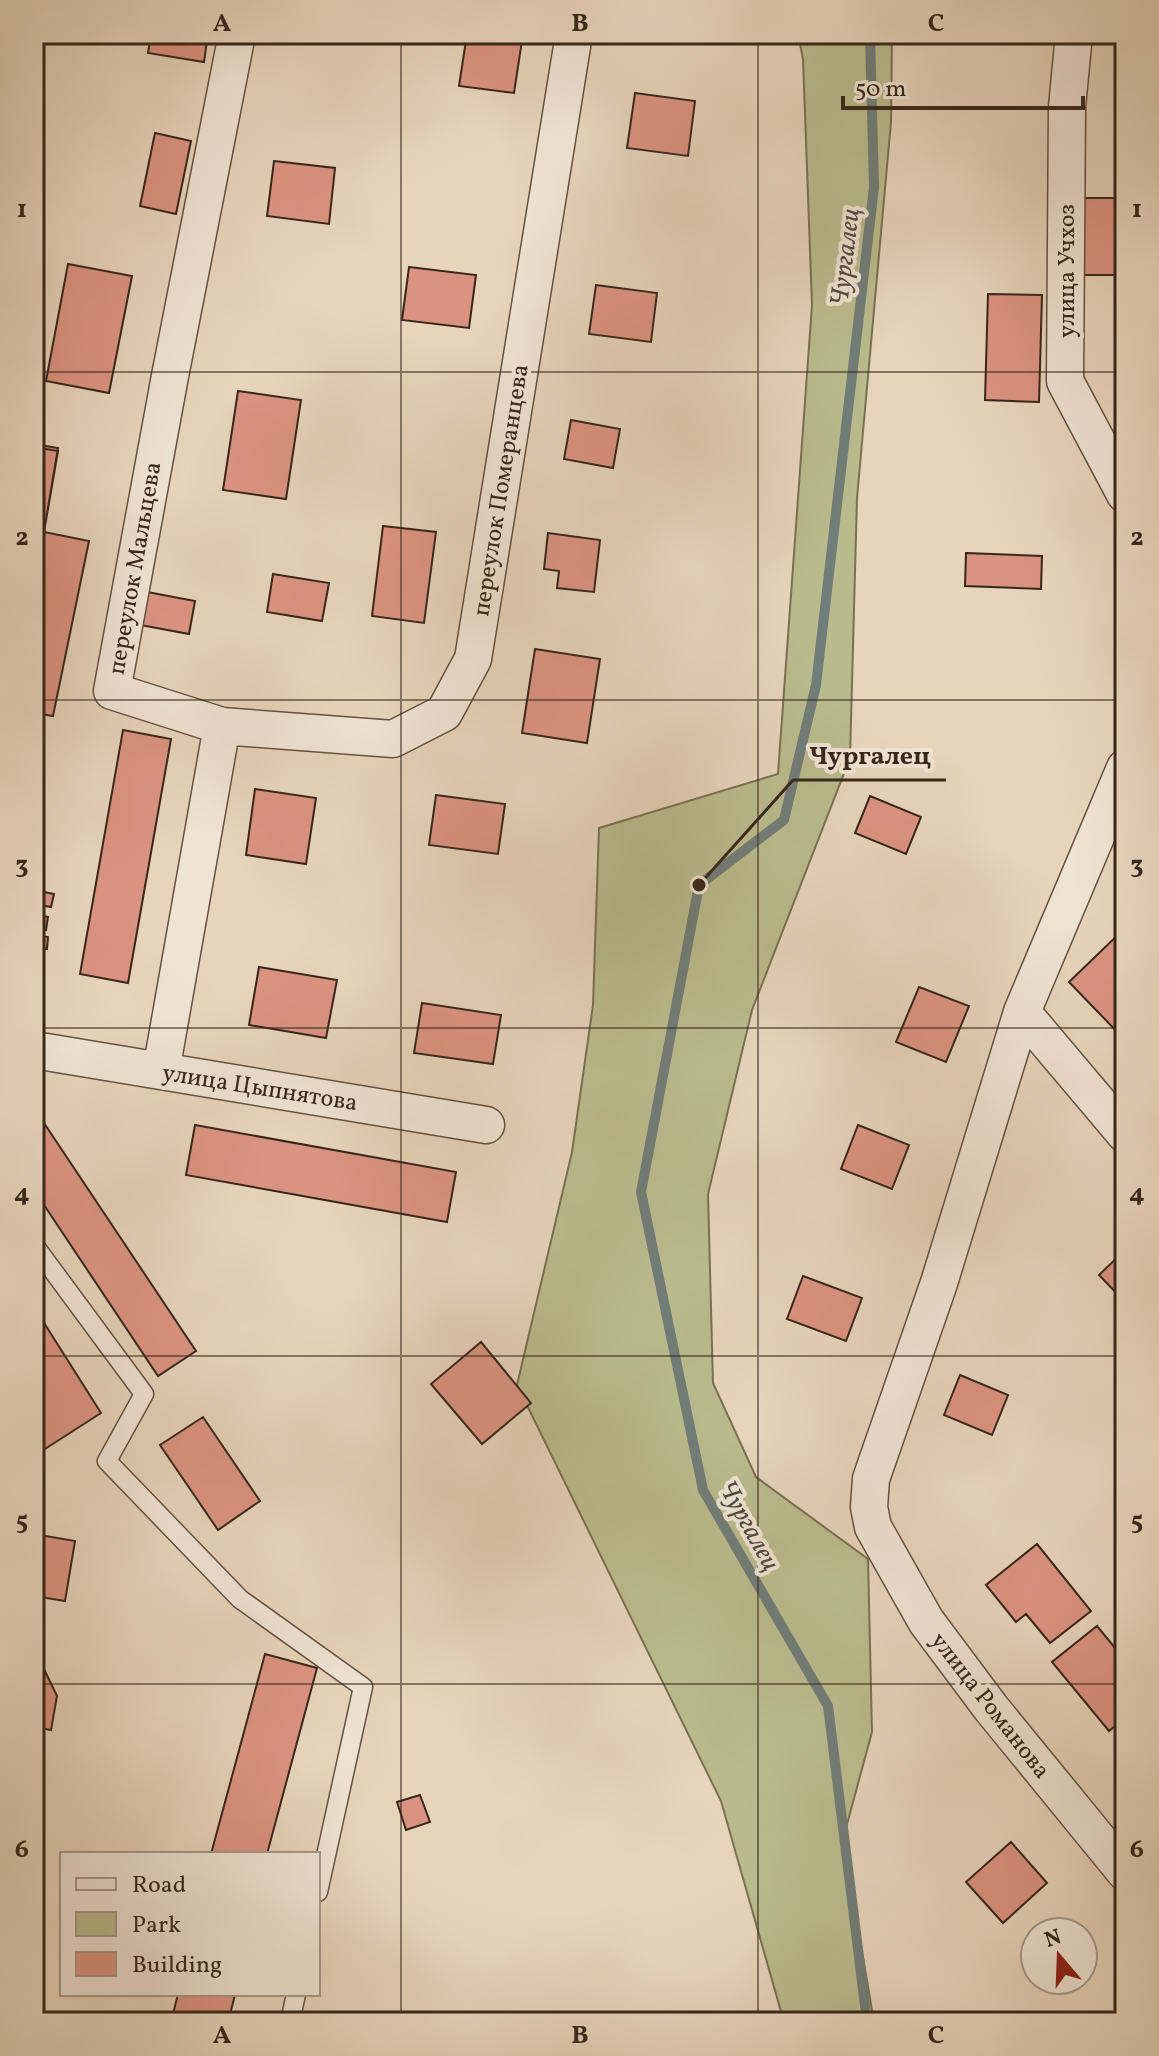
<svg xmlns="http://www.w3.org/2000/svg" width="1159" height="2056" font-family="Vollkorn,serif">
<rect width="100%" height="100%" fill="#e7d4bb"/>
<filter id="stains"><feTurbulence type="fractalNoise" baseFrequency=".0025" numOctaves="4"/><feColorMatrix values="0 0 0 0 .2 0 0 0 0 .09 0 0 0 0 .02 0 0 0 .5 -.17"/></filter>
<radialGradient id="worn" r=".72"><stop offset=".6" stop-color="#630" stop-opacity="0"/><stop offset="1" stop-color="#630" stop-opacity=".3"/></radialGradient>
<path fill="#babb8d" stroke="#787154" stroke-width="2" d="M 798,34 L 892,34 L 891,122 L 857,498 L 850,758 L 752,1010 L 708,1194 L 713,1383 L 756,1477 L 868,1559 L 872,1732 L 843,1839 L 874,2022 L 784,2022 L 721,1801 L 517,1385 L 572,1152 L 593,1005 L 599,828 L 778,774 L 812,305 L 803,59 Z"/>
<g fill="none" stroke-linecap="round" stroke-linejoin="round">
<path stroke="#717d78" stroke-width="10" d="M 867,2022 L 828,1706 L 703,1490 L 641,1192 L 699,885 L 784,820 L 816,685 L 874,187 L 870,34"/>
</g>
<path fill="#db9381" stroke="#37271b" stroke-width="2" d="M 151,34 L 208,34 L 204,62 L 148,53 Z
M 467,34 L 523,34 L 514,93 L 459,86 Z
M 635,93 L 695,101 L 688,156 L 627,148 Z
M 155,133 L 191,141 L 176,214 L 140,206 Z
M 274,161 L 335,168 L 329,224 L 267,216 Z
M 1081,198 L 1125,198 L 1125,275 L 1080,275 Z
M 68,264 L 132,276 L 109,393 L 46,381 Z
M 409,267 L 476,275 L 469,328 L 402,320 Z
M 596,285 L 657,293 L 651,342 L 589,334 Z
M 988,294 L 1042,295 L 1039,402 L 985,400 Z
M 238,391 L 301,400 L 286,499 L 223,490 Z
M 571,420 L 620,429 L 613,468 L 564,459 Z
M 34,444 L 58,448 L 44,532 L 34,531 Z
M 34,447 L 58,451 L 44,532 L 34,531 Z
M 383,526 L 436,532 L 424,623 L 372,616 Z
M 44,532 L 89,541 L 53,716 L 34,713 L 34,580 Z
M 548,533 L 600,540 L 594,592 L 557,588 L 559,571 L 544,569 Z
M 966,553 L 1042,556 L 1041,589 L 965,586 Z
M 273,574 L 329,583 L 322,621 L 267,612 Z
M 142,591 L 195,601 L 189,634 L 135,624 Z
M 535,649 L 600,659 L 587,743 L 522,733 Z
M 123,730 L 171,739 L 128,983 L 80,974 Z
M 255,789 L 316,798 L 306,864 L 246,855 Z
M 436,795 L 505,804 L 498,854 L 429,845 Z
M 870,796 L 921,817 L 906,854 L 855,833 Z
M 34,890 L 54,894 L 51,907 L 34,904 Z
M 34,914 L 48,917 L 46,930 L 34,928 Z
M 1125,928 L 1125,1038 L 1124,1039 L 1069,982 Z
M 34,935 L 48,937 L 47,949 L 34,947 Z
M 259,967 L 337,980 L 326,1038 L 249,1025 Z
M 919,987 L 969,1006 L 946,1062 L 896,1042 Z
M 422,1003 L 501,1015 L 493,1064 L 414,1053 Z
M 34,1108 L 196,1351 L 158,1376 L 34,1190 Z
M 195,1125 L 456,1172 L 447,1222 L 186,1175 Z
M 858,1125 L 909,1145 L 892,1189 L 841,1169 Z
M 1125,1250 L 1125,1302 L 1099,1275 Z
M 803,1276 L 862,1298 L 846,1341 L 787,1319 Z
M 34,1307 L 101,1413 L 34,1456 Z
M 481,1342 L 531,1403 L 482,1444 L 431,1384 Z
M 960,1375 L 1008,1395 L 992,1435 L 944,1415 Z
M 203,1417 L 260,1501 L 218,1530 L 160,1445 Z
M 34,1534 L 75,1541 L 65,1601 L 34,1596 Z
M 1037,1544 L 1091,1611 L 1050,1643 L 1026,1614 L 1016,1622 L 986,1585 Z
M 1097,1626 L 1125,1660 L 1125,1718 L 1109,1731 L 1052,1662 Z
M 265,1654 L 317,1668 L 267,1854 L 211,1854 Z
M 34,1664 L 42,1665 L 57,1696 L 51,1730 L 34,1727 Z
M 420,1795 L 430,1822 L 406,1830 L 397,1802 Z
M 1011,1842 L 1047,1883 L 1003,1923 L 966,1882 Z
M 178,1994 L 235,1995 L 228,2022 L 171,2022 Z"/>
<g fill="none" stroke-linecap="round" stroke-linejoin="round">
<defs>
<path id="service" d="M 34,1245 L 144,1394 L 107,1461 L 240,1599 L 363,1687 L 318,1892
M 290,2022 L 296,1994"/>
<path id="minor" d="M 1074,34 L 1067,107 L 1065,381 L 1125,494
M 222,726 L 393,739 L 444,713 L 473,659 L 574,34
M 1125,768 L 1022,1012 L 939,1283 L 871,1479 L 869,1507 L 873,1527 L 926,1621 L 991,1708 L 1125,1872
M 1022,1012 L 1125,1134
M 34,1050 L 486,1125
M 161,1071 L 222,726 L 112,691 L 170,376 L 237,34"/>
</defs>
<use href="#service" stroke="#635243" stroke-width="21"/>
<use href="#minor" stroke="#635243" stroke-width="39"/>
<use href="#service" stroke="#efe3d3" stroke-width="18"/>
<use href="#minor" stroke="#efe3d3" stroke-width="36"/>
</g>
<path fill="none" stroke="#37271b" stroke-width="2" stroke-opacity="0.55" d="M 401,34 L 401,2022M 758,34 L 758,2022M 34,372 L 1125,372M 34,700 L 1125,700M 34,1028 L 1125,1028M 34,1356 L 1125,1356M 34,1684 L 1125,1684"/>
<g text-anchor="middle" stroke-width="8" stroke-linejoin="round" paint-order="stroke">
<g font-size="24" fill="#37271b" stroke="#efe3d3">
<text transform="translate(1066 271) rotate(-90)" y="8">улица Учхоз</text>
<text transform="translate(500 490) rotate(-81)" y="8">переулок Померанцева</text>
<text transform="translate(134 568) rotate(-80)" y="8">переулок Мальцева</text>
<text transform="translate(260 1087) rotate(9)" y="8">улица Цыпнятова</text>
<text transform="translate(991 1705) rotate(52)" y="8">улица Романова</text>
</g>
<g font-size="26" font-style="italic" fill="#4f4b42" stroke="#efe3d3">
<text transform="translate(844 257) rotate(-83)" y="9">Чургалец</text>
<text transform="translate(750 1525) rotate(61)" y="9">Чургалец</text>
</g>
</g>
<path fill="none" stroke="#37271b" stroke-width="3" d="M699 885L793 780H946"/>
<circle fill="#37271b" stroke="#efe3d3" stroke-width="3" cx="699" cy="885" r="8"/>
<g font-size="26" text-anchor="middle" font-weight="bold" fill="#37271b" stroke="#efe3d3" stroke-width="8" stroke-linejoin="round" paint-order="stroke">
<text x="870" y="764">Чургалец</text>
</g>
<rect width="1159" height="2056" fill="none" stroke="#e7d4bb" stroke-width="88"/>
<rect x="60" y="1852" width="260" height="144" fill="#efe3d3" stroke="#a59889" stroke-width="2"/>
<rect x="76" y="1878" width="40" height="12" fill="#efe3d3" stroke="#a59889" stroke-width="2"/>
<text x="132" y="1892" font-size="24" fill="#37271b">Road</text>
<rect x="76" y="1912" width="40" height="24" fill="#babb8d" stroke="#a59889" stroke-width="2"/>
<text x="132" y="1932" font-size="24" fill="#37271b">Park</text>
<rect x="76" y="1952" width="40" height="24" fill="#db9381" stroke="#a59889" stroke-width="2"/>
<text x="132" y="1972" font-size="24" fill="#37271b">Building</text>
<g transform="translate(1059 1956) rotate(341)"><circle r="38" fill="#efe3d3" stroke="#a59889" stroke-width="2"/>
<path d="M0-6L14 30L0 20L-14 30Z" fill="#8f2418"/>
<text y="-12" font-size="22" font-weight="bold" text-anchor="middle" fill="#37271b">N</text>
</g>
<path d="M843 96v12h240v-12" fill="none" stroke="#37271b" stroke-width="4"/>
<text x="855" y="96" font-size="24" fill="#37271b" stroke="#efe3d3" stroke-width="6" paint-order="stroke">50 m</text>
<rect x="44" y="44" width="1071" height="1968" fill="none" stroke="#37271b" stroke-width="3"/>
<g font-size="26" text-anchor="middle" font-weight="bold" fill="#37271b">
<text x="222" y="31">A</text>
<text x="580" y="31">B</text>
<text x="936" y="31">C</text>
<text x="22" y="217">1</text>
<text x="1137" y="217">1</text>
<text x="22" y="545">2</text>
<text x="1137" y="545">2</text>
<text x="22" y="873">3</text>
<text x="1137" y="873">3</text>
<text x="22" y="1201">4</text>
<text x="1137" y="1201">4</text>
<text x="22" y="1529">5</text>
<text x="1137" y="1529">5</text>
<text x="22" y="1857">6</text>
<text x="1137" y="1857">6</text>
<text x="222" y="2043">A</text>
<text x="580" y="2043">B</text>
<text x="936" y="2043">C</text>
</g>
<rect width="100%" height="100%" filter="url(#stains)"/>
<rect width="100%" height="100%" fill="url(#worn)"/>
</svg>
